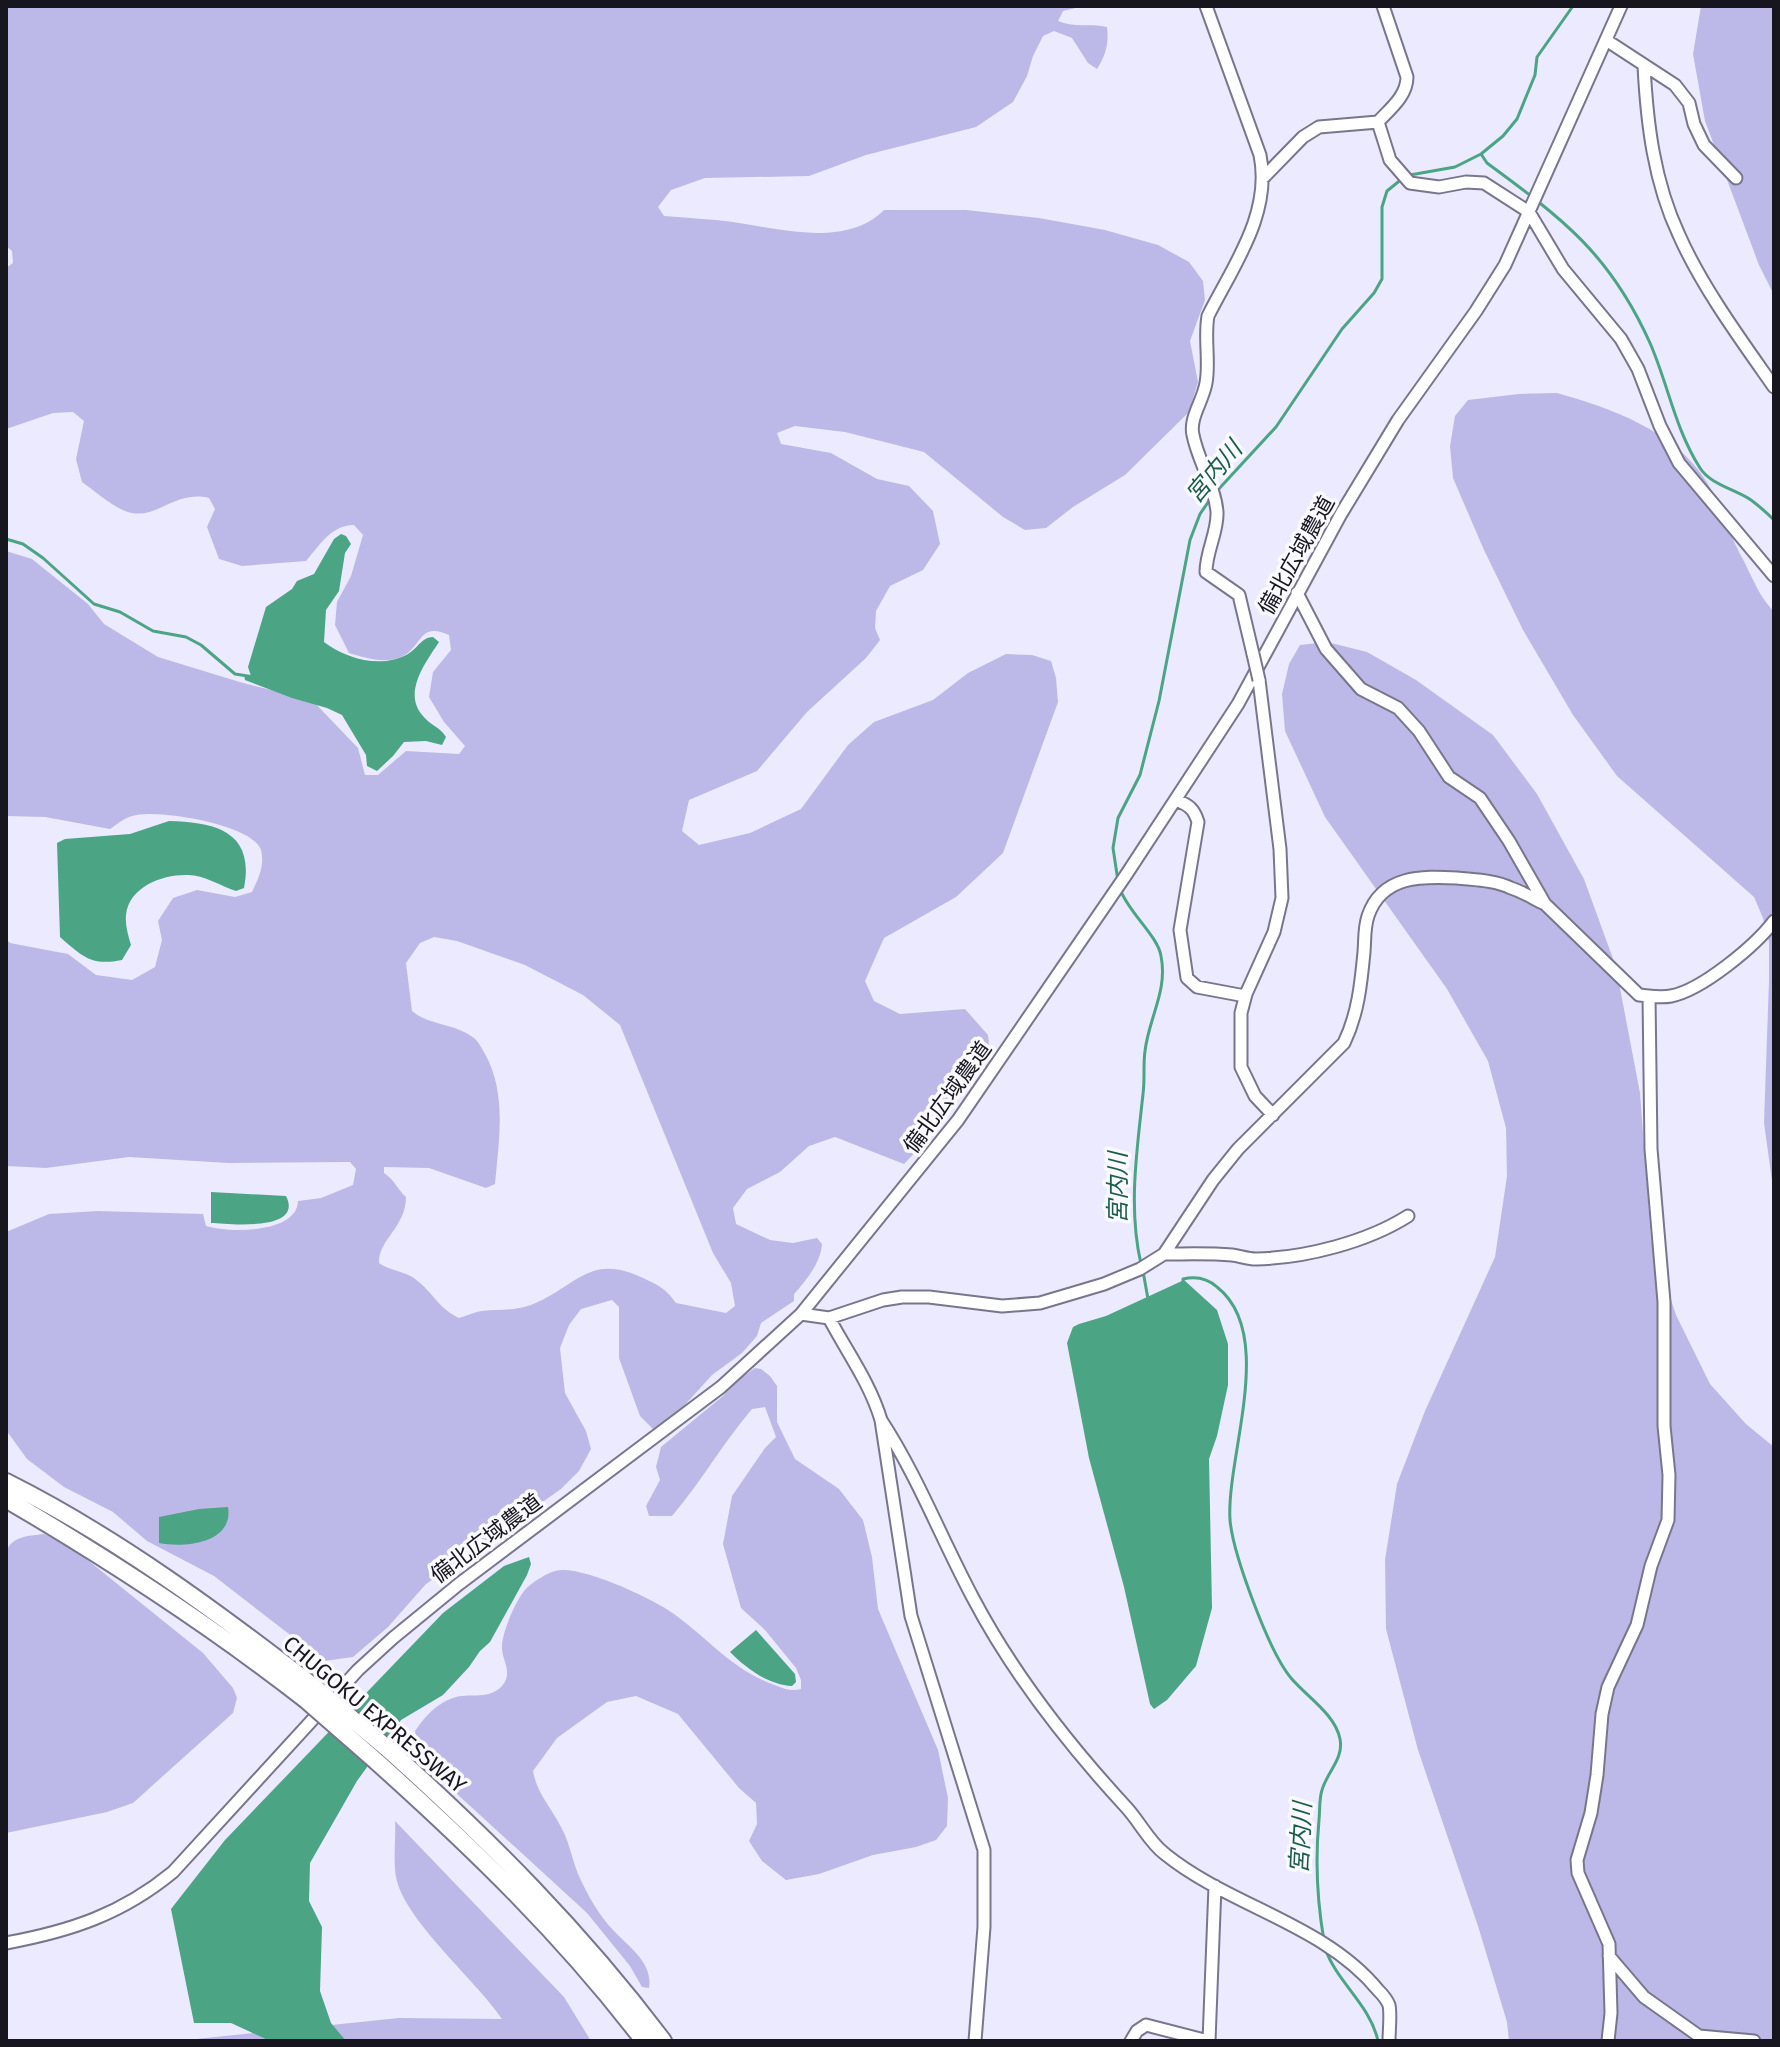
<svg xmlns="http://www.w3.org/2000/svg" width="1780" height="2047" font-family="'Fira Sans','Noto Sans JP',sans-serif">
<rect width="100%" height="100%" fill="#ebeafe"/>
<path fill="#bcb9e8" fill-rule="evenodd" d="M 6,6 L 1084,6 L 1063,11 L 1058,21 C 1073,28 1091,23 1107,27 C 1109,43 1106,55 1097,69 L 1088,63 L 1072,38 L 1054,31 L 1043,36 L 1033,56 L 1027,76 L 1013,102 L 976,127 L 866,155 L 809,176 L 705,178 L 671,190 L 658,207 L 664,216 C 687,218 711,219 733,222 C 781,229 846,248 884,210 L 966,210 L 1039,218 L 1105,230 L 1158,245 L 1189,262 L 1203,281 L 1205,300 L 1190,341 L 1198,382 L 1189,412 L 1125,475 L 1073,507 L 1046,528 L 1025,530 L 1003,517 L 924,452 L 845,432 L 795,426 L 777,433 L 781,444 L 831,453 L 877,479 L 909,486 L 933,511 L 940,544 L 923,570 L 890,586 L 876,611 L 875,628 L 880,640 L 866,658 L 807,712 L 757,771 L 689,800 L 682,831 L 699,845 L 750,833 L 801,809 L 848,745 L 874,722 L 933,700 L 968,673 L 1006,654 L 1032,655 L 1051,661 L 1056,678 L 1058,702 L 1003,853 L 956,897 L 884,938 L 865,981 L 874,1001 L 900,1014 L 965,1009 L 988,1035 L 990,1054 L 927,1140 L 904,1164 L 835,1137 L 809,1146 L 780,1172 L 747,1189 L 733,1208 L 736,1224 L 770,1240 L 793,1243 L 817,1238 L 822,1244 C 821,1262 806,1281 794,1294 L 794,1301 L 761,1323 L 757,1336 L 742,1353 L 712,1375 L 683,1407 L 653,1429 L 640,1416 L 619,1358 L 619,1307 L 612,1300 L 581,1309 L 569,1325 L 560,1348 L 565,1393 L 586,1431 L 591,1449 L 579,1471 L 561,1489 L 426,1584 L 388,1627 L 353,1657 L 324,1661 L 214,1576 L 147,1541 L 113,1512 L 64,1487 L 27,1459 L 6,1430 L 6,1232 L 49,1214 L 98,1211 L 203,1214 L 206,1226 C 228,1233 297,1234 298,1201 L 321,1198 L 353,1185 L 356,1169 L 350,1162 L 228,1163 L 129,1157 L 46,1168 L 6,1166 L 6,939 L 10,943 L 68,954 L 96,975 L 132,980 L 155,967 L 162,940 L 158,921 L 173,898 L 197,890 L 235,897 L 252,892 C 258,879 265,866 261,850 C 253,824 154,808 132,816 C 124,818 116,825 110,829 L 45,817 L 6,816 L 6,551 L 32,559 L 88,604 L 104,624 L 158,657 L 243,683 L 312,700 L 358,748 L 365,775 L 378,775 L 406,751 L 459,754 L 465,746 L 444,722 L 429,697 L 433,672 L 451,650 L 449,635 C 418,621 423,647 401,657 C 385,664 365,658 349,653 L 335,625 L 337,602 L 351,576 L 363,535 L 354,525 C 331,525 320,545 306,561 L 242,566 L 219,559 L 207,527 L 215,509 L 209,498 C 173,489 156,523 125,511 C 110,505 95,491 82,482 L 76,459 L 84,421 L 73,412 L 53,413 L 6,429 L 6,268 L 13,263 L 12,251 L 6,246 ZM 434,937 L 457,941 L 525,965 L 583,995 L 620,1025 L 713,1253 L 731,1283 L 735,1306 L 726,1313 L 676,1303 C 665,1288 660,1286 643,1278 C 589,1252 575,1288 531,1305 C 514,1311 499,1309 482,1311 C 474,1312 466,1316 459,1318 C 438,1308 433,1292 415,1279 C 405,1271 390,1271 379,1263 C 378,1240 406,1227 406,1197 C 397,1189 394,1179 384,1173 L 384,1167 L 429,1168 L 486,1188 L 495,1184 C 499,1139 507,1094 485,1054 C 482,1049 479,1042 474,1038 C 455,1023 430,1026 412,1011 L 406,963 L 420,943 Z
M 1701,6 L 1774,6 L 1774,295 L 1759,265 L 1705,121 L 1693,54 Z
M 1557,393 C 1611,408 1675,431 1706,481 C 1720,503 1728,531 1740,554 C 1750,571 1759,598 1774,611 L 1774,1195 L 1764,1123 L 1769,980 L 1769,942 L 1763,918 L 1754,897 L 1617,776 L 1573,715 L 1523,630 L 1484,550 L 1453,478 L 1450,446 L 1455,416 L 1468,400 L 1519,394 Z
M 1327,642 L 1367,652 L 1416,680 L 1493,735 L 1537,794 L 1584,879 L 1616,967 L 1640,1093 L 1651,1240 L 1676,1315 L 1710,1384 L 1746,1424 L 1774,1447 L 1774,2041 L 1509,2041 L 1507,2022 L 1478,1926 L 1418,1750 L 1386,1629 L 1385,1560 L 1397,1484 L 1425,1411 L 1495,1257 L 1507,1176 L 1506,1128 L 1488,1061 L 1447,989 L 1325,817 L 1285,731 L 1282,694 L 1289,664 L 1300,645 Z
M 755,1368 L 761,1369 L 770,1376 L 777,1386 L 777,1422 L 795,1459 L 839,1489 L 863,1520 L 872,1557 L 878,1609 L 938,1750 L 948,1798 L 947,1826 L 936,1840 L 916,1847 L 873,1855 L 819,1874 L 786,1880 L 762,1861 L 749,1841 L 757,1824 L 756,1803 L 739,1788 L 678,1714 L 636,1696 L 607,1702 L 557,1738 L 533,1771 C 537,1794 551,1807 561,1827 C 569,1841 572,1859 578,1874 C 587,1894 599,1916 615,1932 C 630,1948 653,1963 649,1988 L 642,1987 L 630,1966 L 587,1913 L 420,1760 L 415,1731 C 425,1716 438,1702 456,1697 C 472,1693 489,1700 502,1686 C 514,1672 501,1660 502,1646 C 502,1632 518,1594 529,1586 C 535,1581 547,1573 555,1571 C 580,1564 653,1599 674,1614 C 709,1639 730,1668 772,1684 C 783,1688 790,1692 801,1689 L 801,1680 L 796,1668 L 765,1630 L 741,1608 L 723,1544 L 732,1496 L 765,1448 L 776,1437 L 765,1407 L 752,1409 C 723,1443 701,1482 672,1516 L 649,1516 L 646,1506 L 660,1480 L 656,1467 L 661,1447 L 723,1396 L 734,1383 Z
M 44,1534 L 69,1545 L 203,1653 L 233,1688 L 237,1698 L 233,1713 L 133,1803 L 107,1812 L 6,1833 L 6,1552 C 12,1536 28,1536 44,1534 Z
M 395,1821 L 564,1997 L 591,2041 L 177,2041 L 399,2018 L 502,2019 C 476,1980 404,1920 396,1877 C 393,1859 396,1839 395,1821 Z"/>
<path fill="#4ba484" d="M 341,534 L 346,536 L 351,544 L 345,553 L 339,591 L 326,610 L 324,642 C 346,659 382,669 408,654 C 418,648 422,637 433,637 L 439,642 C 426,662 402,693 423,716 C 430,725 440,727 446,737 L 442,745 L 426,741 L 404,742 L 393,756 L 377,771 L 367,766 L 366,755 L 342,715 L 327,708 L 292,698 L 245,680 L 244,675 L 251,676 L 248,667 L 266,607 L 292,589 L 297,581 L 314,574 L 334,539 Z
M 169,821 C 216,822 255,832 244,888 L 236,891 C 221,886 204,875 188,875 C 164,874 129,886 126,915 C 125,925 128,935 131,945 L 122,960 C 91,966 83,957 60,937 L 57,843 L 65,839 L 130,834 Z
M 211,1192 L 286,1196 C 304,1232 229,1224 211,1223 Z
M 1184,1280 L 1217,1310 L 1228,1344 L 1228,1385 L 1217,1436 L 1209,1459 L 1212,1608 L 1196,1666 L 1167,1700 L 1154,1709 L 1150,1704 L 1124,1587 L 1089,1458 L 1067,1343 L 1073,1327 L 1079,1324 L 1106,1316 Z
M 228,1507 C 234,1544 183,1548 159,1543 L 159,1517 L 199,1509 Z
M 529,1557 L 531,1564 L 527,1575 L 490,1642 L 480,1651 L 469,1667 L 443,1695 L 401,1720 L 357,1781 L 310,1863 L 309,1901 L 322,1927 L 320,1991 L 331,2023 L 346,2041 L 270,2041 L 231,2023 L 194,2023 L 171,1909 L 225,1840 L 443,1613 L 504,1566 Z
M 756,1630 L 795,1674 L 796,1682 L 792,1686 C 767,1684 747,1669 730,1652 Z"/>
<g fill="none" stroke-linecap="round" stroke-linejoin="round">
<path stroke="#4ba484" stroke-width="3" d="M 1481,154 L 1487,163 C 1563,219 1610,254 1650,343 C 1668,384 1675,429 1700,468 C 1711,485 1735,489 1751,500 C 1759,506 1767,513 1774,520
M 1410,175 L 1455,167 L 1481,154 L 1503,136 L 1517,119 L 1535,75 L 1537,57 L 1573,6
M 1216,492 L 1276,427 L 1342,329 L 1374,293 L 1382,279 L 1382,207 L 1387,191 L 1403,178
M 6,539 L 23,544 L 43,558 L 94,604 L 120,612 L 153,631 L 186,637 L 201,645 L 235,674 L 254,677
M 1118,881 L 1113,848 L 1118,818 L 1140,775 L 1159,701 L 1190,540 L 1200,514 L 1211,498
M 1120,889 C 1128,912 1158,936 1161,956 C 1168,991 1149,1017 1145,1051 C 1143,1065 1145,1079 1143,1094 C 1137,1150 1128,1208 1141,1264
M 1143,1271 L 1148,1299
M 1183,1284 L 1183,1279 C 1196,1276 1207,1278 1217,1287 C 1277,1334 1226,1456 1230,1520 C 1233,1554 1269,1652 1291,1678 C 1307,1697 1335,1714 1340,1739 C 1344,1759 1327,1772 1322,1790 C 1319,1799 1320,1810 1319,1820 C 1315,1861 1317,1900 1324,1941
M 1325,1948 C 1337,1983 1370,2004 1378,2041"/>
<defs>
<path id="minor" d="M 1206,6 L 1260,155 C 1272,214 1233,266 1208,316 C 1204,338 1210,361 1206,383 C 1203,401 1189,418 1193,435 C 1198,461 1215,486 1217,512 C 1218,532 1206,551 1206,572 L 1239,595 L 1253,654
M 1606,40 L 1675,85 L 1689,103 L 1694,124 L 1704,145 L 1736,178
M 1644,66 C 1647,124 1654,182 1679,235 C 1702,287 1741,340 1774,387
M 1378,122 L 1390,160 L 1410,183 L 1439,187 L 1466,182 L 1484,183 L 1529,212 L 1563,269 L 1621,339 L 1638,369 L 1660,426 L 1679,463 L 1774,576
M 1264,177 L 1303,137 L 1319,127 L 1378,122 C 1390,109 1407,96 1407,77 L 1383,6
M 1297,593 L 1326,649 L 1361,689 L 1398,708 L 1419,731 L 1449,777 L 1480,798 L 1509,841 L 1545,904 L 1639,995 C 1650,996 1660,998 1671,996 C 1702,990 1755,946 1774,921
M 1259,680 L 1280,849 L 1282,898 L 1274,932 L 1246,994 L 1241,1013 L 1241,1067 L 1255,1096 L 1273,1115
M 1176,800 C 1189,805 1194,809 1198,822 L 1180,930 L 1187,978 L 1197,987 L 1245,996
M 1164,1254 C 1186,1254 1209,1253 1232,1255 C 1240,1256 1248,1259 1256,1259 C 1305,1258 1367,1242 1408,1216
M 801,1314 L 829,1318 L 883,1300 L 902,1297 L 929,1297 L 1002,1306 L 1040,1303 L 1104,1284 L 1140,1269 L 1164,1254 L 1213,1180 L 1238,1149 L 1344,1043 C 1358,1014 1361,984 1364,952 C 1365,940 1364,928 1368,916 C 1382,875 1422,876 1457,878 C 1475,880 1494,880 1511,888 C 1523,892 1534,899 1545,904
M 829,1318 C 847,1352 870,1383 881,1420 L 911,1616 L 984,1850 L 984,1927 L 975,2041
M 881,1420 C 918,1477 941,1538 973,1598 C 1013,1674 1068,1744 1126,1807 C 1140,1822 1149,1842 1165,1854 C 1229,1906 1324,1924 1378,1990 C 1382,1994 1387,2000 1389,2005 C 1391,2015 1389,2030 1389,2041
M 6,1943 C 71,1931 122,1914 173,1872 L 358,1670 L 393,1638 L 459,1584 L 721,1387 L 801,1314 L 958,1120 L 1126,875 L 1238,704 L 1341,514 L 1398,420 L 1476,311 L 1505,265 L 1621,6
M 1609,1956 L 1644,1997 L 1699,2036 L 1754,2041
M 1131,2041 L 1137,2031 L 1146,2025 L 1208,2041
M 1209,2041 L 1215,1886
M 1608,2041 L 1611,2013 L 1609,1944 L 1578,1873 L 1577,1860 L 1591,1813 L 1597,1775 L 1602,1714 L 1608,1687 L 1637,1625 L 1651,1566 L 1668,1520 L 1669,1475 L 1664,1426 L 1664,1302 L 1651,1149 L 1649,996"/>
<path id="highway" d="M 6,1482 C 116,1537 217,1612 314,1687
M 6,1499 C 110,1560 210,1625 305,1699
M 388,1749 C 490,1841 580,1931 663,2041
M 376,1761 C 474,1849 564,1936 644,2041"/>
</defs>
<use href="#minor" stroke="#78768d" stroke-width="15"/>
<use href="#highway" stroke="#78768d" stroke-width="20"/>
<use href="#minor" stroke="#fff" stroke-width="11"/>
<use href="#highway" stroke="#fff" stroke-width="16"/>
<defs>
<path id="minor-bridge" d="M 1253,654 L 1259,680"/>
<path id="highway-bridge" d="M 314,1687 L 388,1749
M 305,1699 L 376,1761"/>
</defs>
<use href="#minor-bridge" stroke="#78768d" stroke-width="15" stroke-linecap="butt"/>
<use href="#highway-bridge" stroke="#78768d" stroke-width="20" stroke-linecap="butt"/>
<use href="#minor-bridge" stroke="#fff" stroke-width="11"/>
<use href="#highway-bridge" stroke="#fff" stroke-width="16"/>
</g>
<g text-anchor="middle" stroke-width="7" stroke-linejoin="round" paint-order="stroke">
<g font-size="22" fill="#17161f" stroke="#f9f9fe">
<text transform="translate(1296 555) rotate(-61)" y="8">備北広域農道</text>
<text transform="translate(947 1097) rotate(-54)" y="8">備北広域農道</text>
<text transform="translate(486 1538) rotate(-37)" y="8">備北広域農道</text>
<text transform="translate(375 1714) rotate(40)" y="8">CHUGOKU EXPRESSWAY</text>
</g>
<g font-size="24" font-style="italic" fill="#1a5e48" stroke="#f9f9fe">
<text transform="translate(1214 472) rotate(-50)" y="8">宮内川</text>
<text transform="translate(1118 1188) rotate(-90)" y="8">宮内川</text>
<text transform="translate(1301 1838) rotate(-87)" y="8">宮内川</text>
</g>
</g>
<rect width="1780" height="2047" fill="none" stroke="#17161f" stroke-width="16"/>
</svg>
